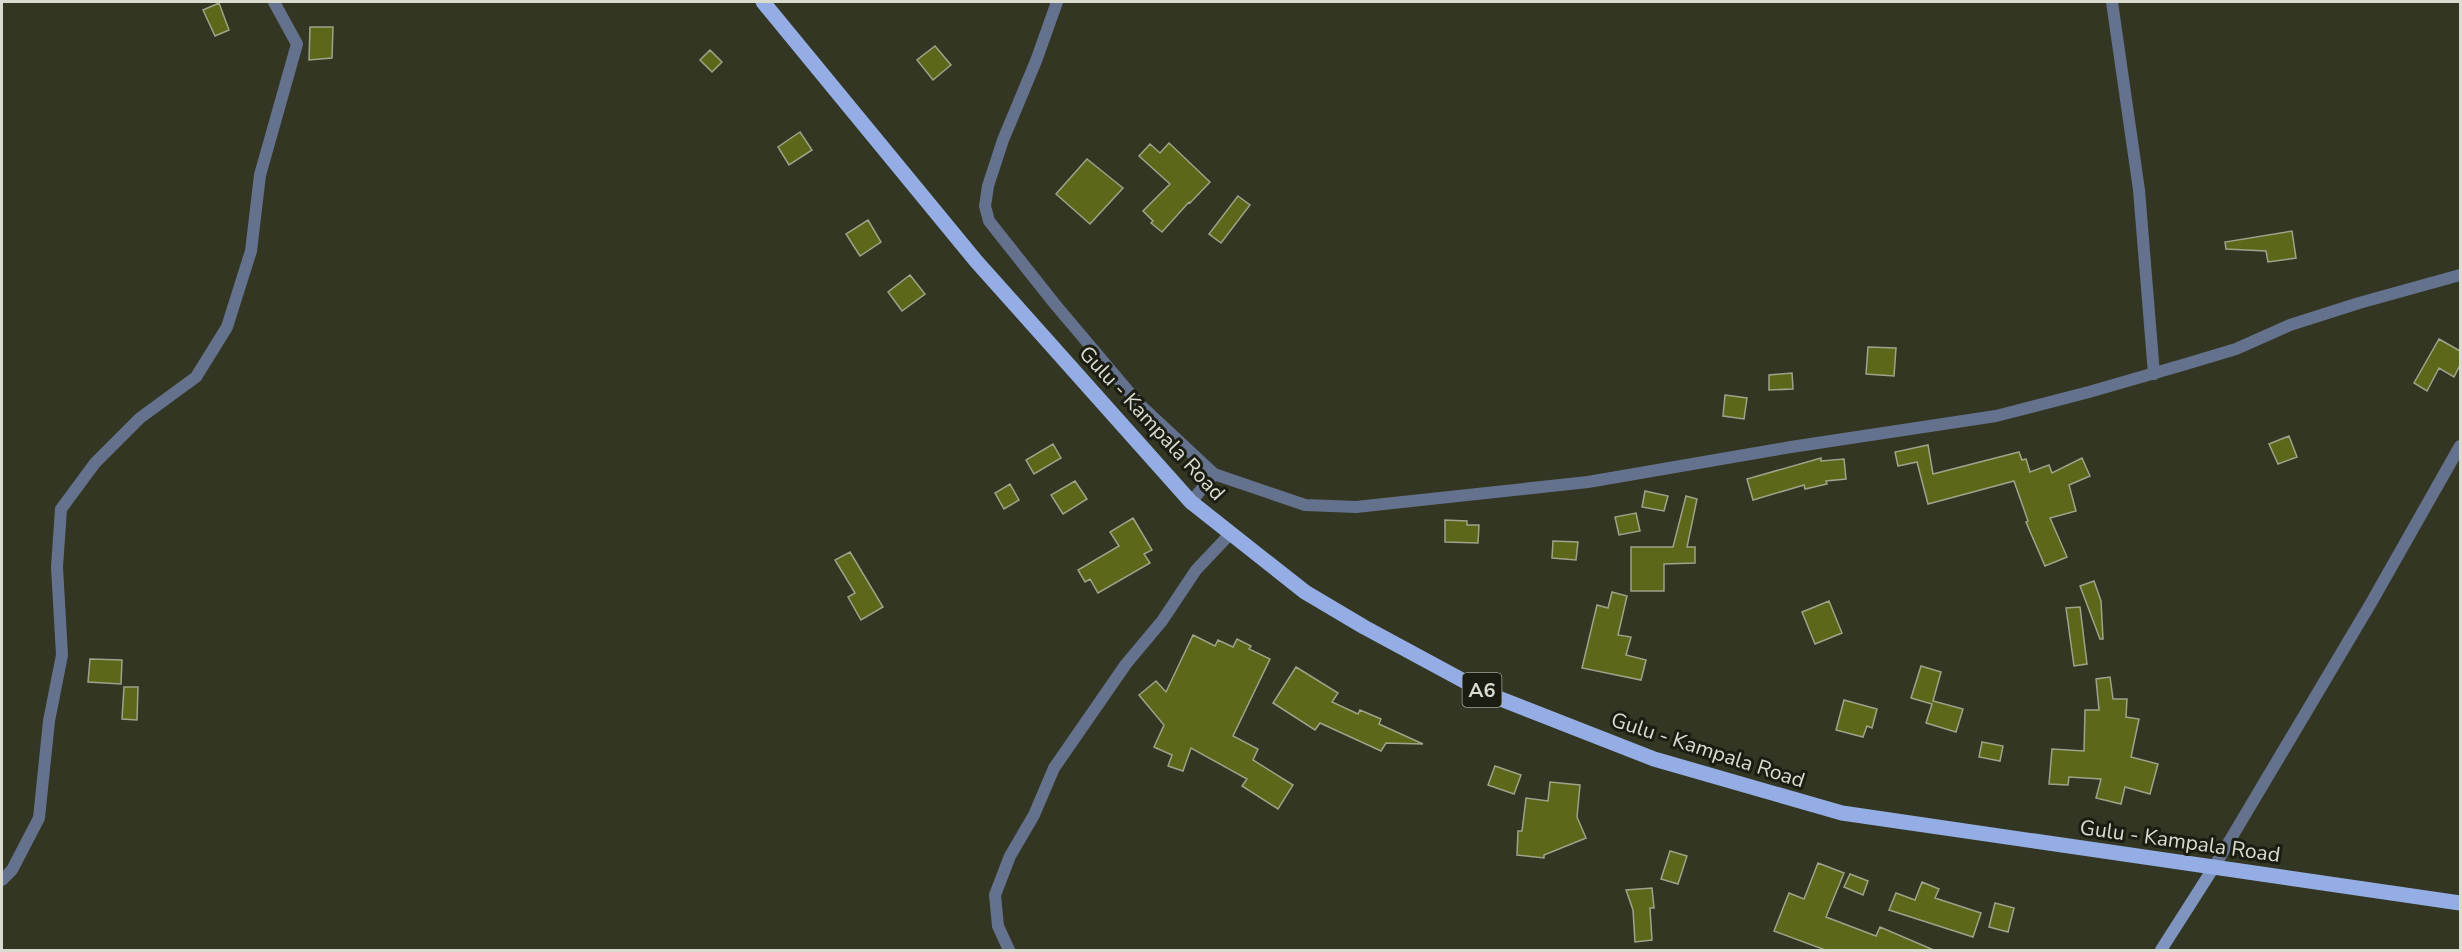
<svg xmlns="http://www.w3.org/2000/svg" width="2462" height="952" font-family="'Nunito Sans',sans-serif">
<rect width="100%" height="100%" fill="#333622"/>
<path fill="#5d6719" stroke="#9ea38a" stroke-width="1.5" d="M 219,3 L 229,30 L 215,36 L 203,10 Z
M 310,27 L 333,27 L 332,58 L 309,60 Z
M 935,46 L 951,65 L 933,80 L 917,60 Z
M 710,50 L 722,62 L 712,72 L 700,60 Z
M 800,132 L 812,150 L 789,165 L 778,147 Z
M 1169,143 L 1210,182 L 1190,203 L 1189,202 L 1162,232 L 1151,223 L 1153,221 L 1143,211 L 1170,184 L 1139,156 L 1150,144 L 1160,153 Z
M 1087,159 L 1123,188 L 1090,224 L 1056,194 Z
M 1238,196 L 1250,205 L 1221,243 L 1209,234 Z
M 868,220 L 881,242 L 860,256 L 846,234 Z
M 2292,231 L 2296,258 L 2268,262 L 2266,251 L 2226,249 L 2225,242 Z
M 910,275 L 925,294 L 902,311 L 888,292 Z
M 2439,339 L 2460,351 L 2460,365 L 2454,377 L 2439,368 L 2427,391 L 2414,383 Z
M 1868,347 L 1896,348 L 1894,376 L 1866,374 Z
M 1792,373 L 1793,389 L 1769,390 L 1769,375 Z
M 1725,395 L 1747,398 L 1744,419 L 1723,416 Z
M 2289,436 L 2297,457 L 2278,464 L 2269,444 Z
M 1053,444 L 1061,458 L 1034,474 L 1026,460 Z
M 1928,445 L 1933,474 L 2019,452 L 2022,460 L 2026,459 L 2030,472 L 2049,465 L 2052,473 L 2082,458 L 2090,476 L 2069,485 L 2076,511 L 2050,518 L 2067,557 L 2045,566 L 2026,522 L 2028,521 L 2014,481 L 1928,504 L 1917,462 L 1898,466 L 1895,452 Z
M 1821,458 L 1821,461 L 1844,459 L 1846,479 L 1826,481 L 1827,484 L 1805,489 L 1804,485 L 1753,500 L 1747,479 Z
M 1075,481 L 1087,499 L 1063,514 L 1051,495 Z
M 1010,484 L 1019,500 L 1004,509 L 995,493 Z
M 1645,491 L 1668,496 L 1664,511 L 1642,507 Z
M 1686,496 L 1697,499 L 1687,547 L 1695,547 L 1695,563 L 1664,564 L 1664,591 L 1631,591 L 1631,547 L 1673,547 Z
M 1636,513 L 1640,531 L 1619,535 L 1615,517 Z
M 1133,518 L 1152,550 L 1144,554 L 1150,563 L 1098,593 L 1090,579 L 1085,582 L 1078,570 L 1119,546 L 1110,532 Z
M 1445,520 L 1467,521 L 1467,525 L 1479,525 L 1478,543 L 1445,542 Z
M 1553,541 L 1578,542 L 1576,560 L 1552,558 Z
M 850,552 L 883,607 L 861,620 L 848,597 L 855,593 L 835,560 Z
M 2094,581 L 2101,601 L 2103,639 L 2100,639 L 2080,586 Z
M 1612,592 L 1627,596 L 1618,635 L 1631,637 L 1626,655 L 1646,660 L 1641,680 L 1582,668 L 1597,605 L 1608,608 Z
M 1829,601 L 1842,633 L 1815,644 L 1802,612 Z
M 2080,607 L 2087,664 L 2074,666 L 2066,608 Z
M 1193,635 L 1215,646 L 1218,640 L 1233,647 L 1237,639 L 1251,646 L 1249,649 L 1270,659 L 1233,736 L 1258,749 L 1253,760 L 1293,785 L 1278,809 L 1242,786 L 1247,779 L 1191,748 L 1183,771 L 1168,766 L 1172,755 L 1154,747 L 1164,725 L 1139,695 L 1156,681 L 1166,692 Z
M 90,659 L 122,660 L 121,684 L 88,682 Z
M 1921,666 L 1941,672 L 1933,701 L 1963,709 L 1956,732 L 1926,723 L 1932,704 L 1911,698 Z
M 1296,667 L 1338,693 L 1332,702 L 1358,714 L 1360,710 L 1381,719 L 1379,724 L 1423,744 L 1386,743 L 1381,751 L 1320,723 L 1315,730 L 1273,703 Z
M 2110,677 L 2113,699 L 2127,699 L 2126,717 L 2139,719 L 2131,757 L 2158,764 L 2150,794 L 2125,787 L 2121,804 L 2096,798 L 2101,779 L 2069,777 L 2068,785 L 2049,784 L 2052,749 L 2084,751 L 2085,710 L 2099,710 L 2096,679 Z
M 124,687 L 138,687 L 137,720 L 122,719 Z
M 1844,700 L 1877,709 L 1872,728 L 1867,726 L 1863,737 L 1836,730 Z
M 1982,742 L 2003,746 L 2000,761 L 1979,757 Z
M 1495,766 L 1521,775 L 1514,794 L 1488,785 Z
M 1550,782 L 1580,785 L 1577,817 L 1586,838 L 1544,855 L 1544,858 L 1517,855 L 1518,831 L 1522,831 L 1526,798 L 1548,801 Z
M 1670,851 L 1687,856 L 1678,884 L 1661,879 Z
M 1818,863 L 1844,873 L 1826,917 L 1876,936 L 1880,927 L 1936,951 L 1828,951 L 1774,931 L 1789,893 L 1804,899 Z
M 1850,874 L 1868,881 L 1863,895 L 1844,887 Z
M 1922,882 L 1939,889 L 1935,898 L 1981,913 L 1973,937 L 1889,910 L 1896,893 L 1915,900 Z
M 1652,888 L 1654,908 L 1650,908 L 1652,940 L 1635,942 L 1633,910 L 1626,890 Z
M 1995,903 L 2014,908 L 2008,932 L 1989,927 Z"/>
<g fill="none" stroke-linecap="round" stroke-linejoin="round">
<path stroke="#65728d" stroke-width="12" d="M 1057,2 L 1036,61 L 1003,140 L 988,186 L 985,206 L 989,221 L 1054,303 L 1140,405 L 1214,474
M 2112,2 L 2139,190 L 2154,374
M 1191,502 L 1214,474 L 1305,505 L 1356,507 L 1588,482 L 1791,447 L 1996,416 L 2089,392 L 2186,364 L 2236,349 L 2290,325 L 2359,303 L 2460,275
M 2214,867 L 2371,603 L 2460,446
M 2,880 L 12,870 L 39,818 L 49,721 L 62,655 L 57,567 L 61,509 L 95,463 L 140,418 L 196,377 L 227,327 L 251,251 L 260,175 L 297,44 L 274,2
M 1009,950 L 998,926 L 995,895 L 1010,856 L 1034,815 L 1054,768 L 1126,664 L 1162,621 L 1196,570 L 1231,533"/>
<path stroke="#7f94bf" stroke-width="12" d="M 2161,950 L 2214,867"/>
<path stroke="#94aee5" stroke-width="15" d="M 763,2 L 976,261 L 1191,502 L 1305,592 L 1364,627 L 1488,694 L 1654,759 L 1842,813 L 2460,903"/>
</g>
<g text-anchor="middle" stroke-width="6" stroke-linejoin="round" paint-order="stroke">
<rect fill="#1b1d13" stroke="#a0a397" stroke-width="1.5" x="1462.5" y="673" width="39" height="34" rx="4.5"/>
<g font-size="20" font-weight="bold" fill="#d9dccf">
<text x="1482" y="697">A6</text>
</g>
<g font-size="21" fill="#d9dccf" stroke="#1b1d13">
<text transform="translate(1152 423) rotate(47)" y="7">Gulu - Kampala Road</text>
<text transform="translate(1708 750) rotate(18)" y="7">Gulu - Kampala Road</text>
<text transform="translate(2180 841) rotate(8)" y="7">Gulu - Kampala Road</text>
</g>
</g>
<rect width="2462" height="952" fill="none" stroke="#d9dccf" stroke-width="6"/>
</svg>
